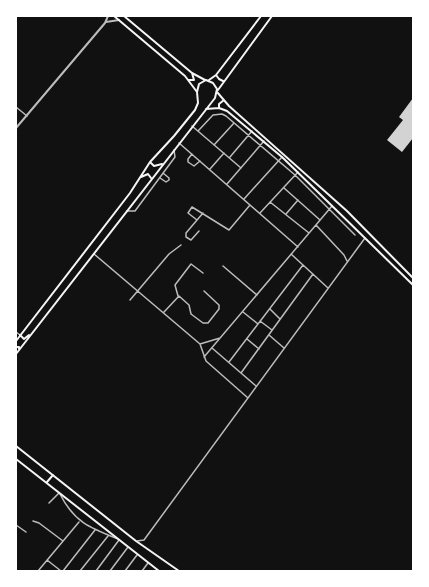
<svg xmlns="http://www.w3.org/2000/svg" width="429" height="587" font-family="Overpass,sans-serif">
<rect width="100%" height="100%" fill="#111"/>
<path fill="#d3d3d3" d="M 413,98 L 413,138 L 402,152 L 387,140 L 403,120 L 399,117 Z"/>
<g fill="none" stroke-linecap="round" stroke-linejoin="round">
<path stroke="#bcbcbc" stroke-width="1.5" d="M 16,107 L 27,116
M 192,126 L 241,168
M 198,131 L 213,115 L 222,114 L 226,116 L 295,175 L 355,235
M 179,143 L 298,247
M 214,145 L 234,123
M 192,154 L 188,159 L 188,162 L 194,166 L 200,161
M 230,157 L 252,131
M 210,169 L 224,153
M 160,178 L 166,182 L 169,180 L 169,178 L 163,173
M 227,184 L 264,141
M 284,188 L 320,220
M 244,199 L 282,157
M 270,202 L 309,233
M 127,211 L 135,211 L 175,157 L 174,150
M 260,213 L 298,172
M 286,214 L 298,200
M 197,220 L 188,213 L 192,207 L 229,230 L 250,205
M 316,225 L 344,255 L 347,261
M 199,231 L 191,240 L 186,237 L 186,233 L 203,213
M 94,254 L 200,344 L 206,361 L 248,398
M 291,254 L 328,288
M 223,266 L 257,295
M 178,296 L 175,285 L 191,264 L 203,273
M 130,300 L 169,254 L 181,245
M 270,309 L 280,319
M 164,312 L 179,296 L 189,305 L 191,314 L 203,323 L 208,323 L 219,309 L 219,305 L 204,291
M 243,312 L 258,324
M 260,321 L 272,330
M 16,332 L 20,335
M 269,335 L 284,348
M 247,339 L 259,349
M 200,344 L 220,338
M 212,348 L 256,386
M 204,357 L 332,206
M 229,362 L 303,265
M 241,373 L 313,274
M 60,494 C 74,522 90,528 118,539
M 49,503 L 59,493
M 33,521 L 39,523 L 63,541
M 16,525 L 26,532
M 137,541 L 144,540 L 365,238
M 47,560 L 61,571
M 38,571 L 79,522
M 63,571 L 95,530
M 80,571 L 108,536
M 96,571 L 119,540
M 110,571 L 128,547
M 125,571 L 137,555
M 142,571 L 148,563"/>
<path stroke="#bcbcbc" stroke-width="2" d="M 106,22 L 119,20
M 16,128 L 105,23 L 108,16"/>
<path stroke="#f5f5f5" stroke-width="2" d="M 114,16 L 185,76 L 197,92
M 124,16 L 192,73 L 205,80
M 216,75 L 219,79 L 223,81
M 189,80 L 194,80 L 192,73
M 209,80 L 216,75 L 261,16
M 218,90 L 272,16
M 217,92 L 229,106 L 347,211 L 413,278
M 219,108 L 219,104 L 224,100
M 206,109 L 219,108 L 227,111 L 282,157 L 413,285
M 150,162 L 154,166 L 162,164
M 141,177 L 148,174 L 151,178
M 20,335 L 24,339 L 29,335
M 16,341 L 130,193 L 150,162 L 174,136 L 195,110 L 198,103 L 197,92 L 199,84 L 206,80 L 213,83 L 217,89 L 215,98 L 16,354
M 16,347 L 19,347 L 19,349
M 16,446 L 136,541 L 179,571
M 16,459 L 159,571
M 47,482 L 53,475"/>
</g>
<rect width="429" height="587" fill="none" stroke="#ffffff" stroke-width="34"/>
</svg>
